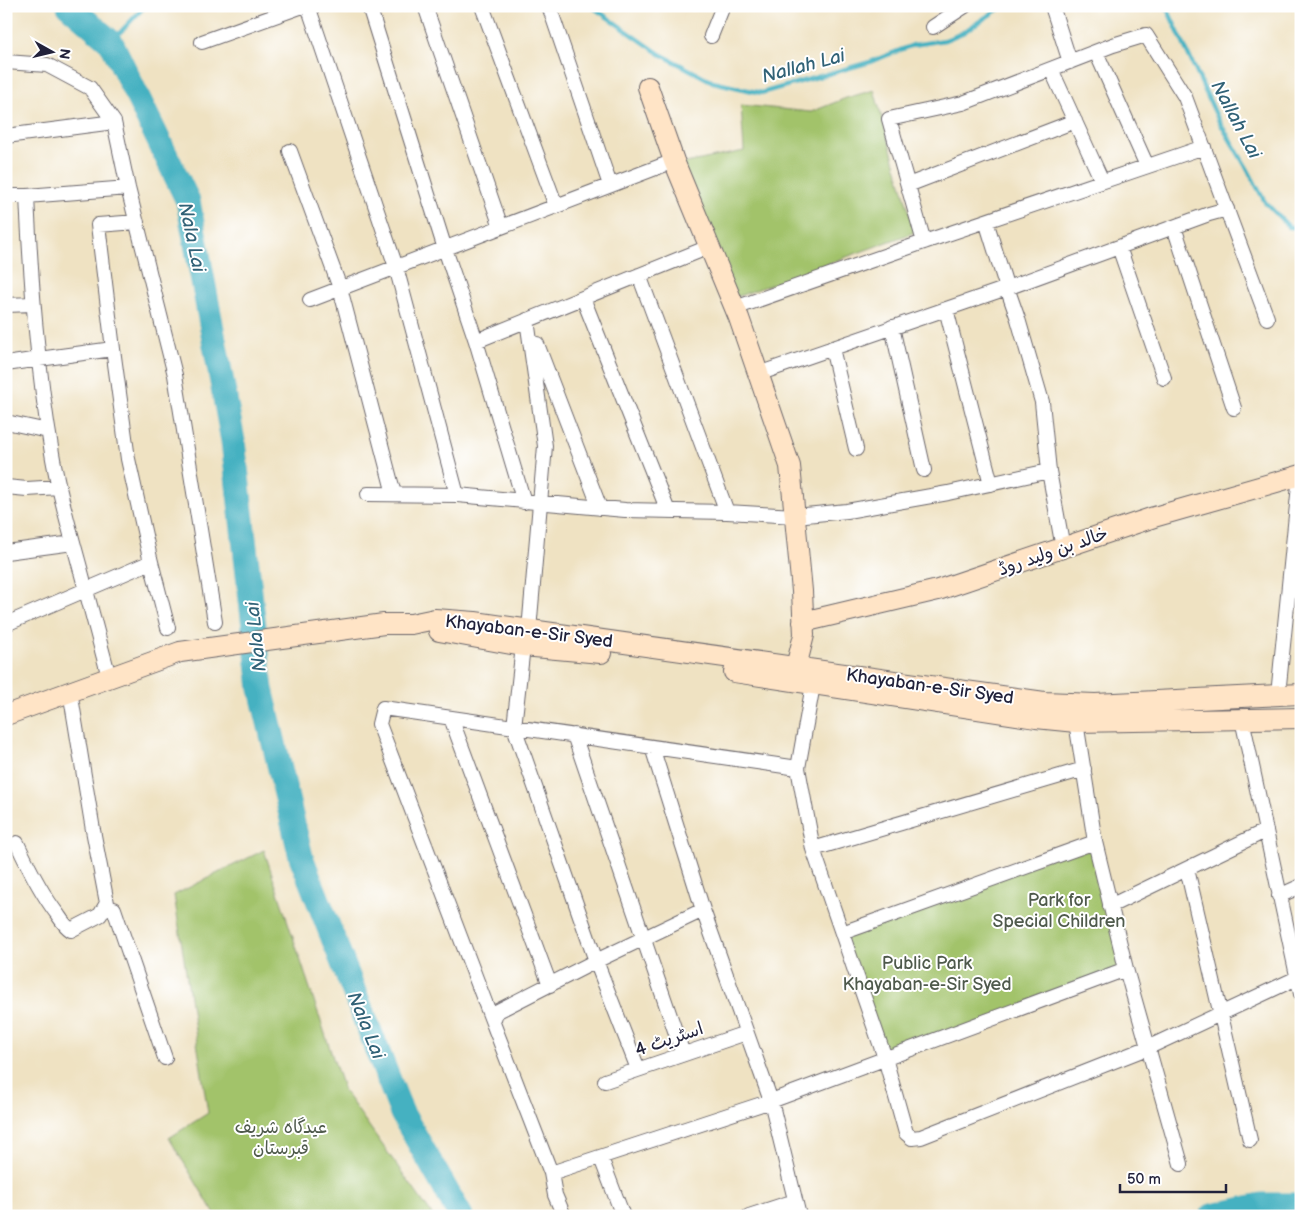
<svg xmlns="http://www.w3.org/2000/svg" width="1307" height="1222" font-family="'Balsamiq Sans','Playpen Sans Arabic',sans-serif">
<rect width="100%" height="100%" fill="#fff"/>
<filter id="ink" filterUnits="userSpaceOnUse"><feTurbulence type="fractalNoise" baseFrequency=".02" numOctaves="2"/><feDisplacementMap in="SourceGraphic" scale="10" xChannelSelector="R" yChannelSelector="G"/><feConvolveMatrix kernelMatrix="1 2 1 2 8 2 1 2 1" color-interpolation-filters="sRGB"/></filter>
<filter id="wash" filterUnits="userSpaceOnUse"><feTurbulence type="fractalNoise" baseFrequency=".0096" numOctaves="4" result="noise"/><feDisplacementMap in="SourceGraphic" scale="20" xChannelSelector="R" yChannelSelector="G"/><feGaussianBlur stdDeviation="1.12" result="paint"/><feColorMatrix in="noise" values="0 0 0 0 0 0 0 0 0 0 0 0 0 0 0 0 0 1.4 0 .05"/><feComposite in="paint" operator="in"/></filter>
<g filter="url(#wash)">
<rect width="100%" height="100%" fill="#efe2c2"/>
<path fill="#a2c36b" stroke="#627253" d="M 874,90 L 915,232 L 731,299 L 676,165 L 744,151 L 741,105 L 811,112 L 846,98 Z
M 1095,842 L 1126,969 L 885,1058 L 842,933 Z
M 264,850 L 344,1091 L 433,1216 L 216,1216 L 169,1138 L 208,1113 L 174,895 Z"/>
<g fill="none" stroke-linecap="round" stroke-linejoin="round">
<path stroke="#44b1c1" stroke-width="4.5" d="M 591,6 L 660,54 L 713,82 L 761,93 L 870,62 L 913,45 L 945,40 L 962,33 L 1003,6
M 1166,6 L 1219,121 L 1248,170 L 1265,202 L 1289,227 L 1301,228
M 111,42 L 145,6"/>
<path stroke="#44b1c1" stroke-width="25" d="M 69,6 L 111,42 L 188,201 L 233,441 L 261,689 L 301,857 L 402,1113 L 461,1216
M 1212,1216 L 1262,1205 L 1301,1205"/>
</g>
</g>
<g filter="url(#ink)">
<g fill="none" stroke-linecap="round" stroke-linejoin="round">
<defs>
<path id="street" d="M 308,6 L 396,267 L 457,495
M 369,6 L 445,249 L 476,341 L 524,502
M 425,6 L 501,227
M 482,6 L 556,206
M 549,6 L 610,185
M 1052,6 L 1070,62
M 933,27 L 965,6
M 711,36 L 723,6
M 202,42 L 303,6
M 1096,52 L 1147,166
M 6,62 L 47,65 L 90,88 L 114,122 L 128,188 L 175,375 L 215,622
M 1051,69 L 1102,181
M 6,136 L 114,122
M 290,151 L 340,288 L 394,494
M 908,185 L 1075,121
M 6,196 L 27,196
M 986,221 L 1005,282 L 1018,319 L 1042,402 L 1049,471 L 1063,548
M 137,222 L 98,225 L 113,349 L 128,459 L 150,558 L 168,628
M 1174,227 L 1234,408
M 924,242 L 889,119 L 963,103 L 1113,45 L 1146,35 L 1185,97 L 1267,318
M 1119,247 L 1164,378
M 639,275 L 727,512
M 583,298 L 668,511
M 310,300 L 674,161
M 6,305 L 33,304
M 735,308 L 924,242 L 1204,147
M 946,309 L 991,484
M 527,320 L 545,446 L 529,630
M 892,327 L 924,470
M 476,341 L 709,247
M 537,344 L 600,508
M 832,348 L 856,449
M 6,364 L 39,359 L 113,349
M 758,374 L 1007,288 L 1209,214 L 1227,209
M 6,422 L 48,431
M 6,487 L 27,489 L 59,487
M 368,494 L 457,495 L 625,510 L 727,512 L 795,516 L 847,511 L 948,493 L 1049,471
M 6,552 L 73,543
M 6,624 L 151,562
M 523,646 L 514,727 L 596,961 L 638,1069
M 109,677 C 99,640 89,602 79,564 C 69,527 58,490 52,453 C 37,368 31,282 27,196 L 128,188
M 813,685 L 798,768 L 813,849 L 885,1058 L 906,1133 L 912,1138 L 921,1137 L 1147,1048 L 1297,978
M 1278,695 L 1300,475
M 451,718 L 550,985
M 1242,719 L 1301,994
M 1076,722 L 1095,842 L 1126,969 L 1181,1164
M 574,735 L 683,1054
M 652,747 L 703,910 L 771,1101 L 799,1216
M 17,843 C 29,869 41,893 58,915 C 62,921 65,926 71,930 L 100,915 L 107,903 L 93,830 L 70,691
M 813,849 L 1084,769
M 1187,869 L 1250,1140
M 1279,896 L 1301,886
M 1110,906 L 1265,831
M 105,907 L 114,909 L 165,1058
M 842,933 L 1095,842
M 493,1023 L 379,724 L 383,708 L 798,768
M 605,1081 L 746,1033
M 601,1158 L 623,1216
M 551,1173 L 771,1101 L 1126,969
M 564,1216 L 555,1195 L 551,1173 L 493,1023 L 496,1012 L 596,961 L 703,910
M 749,1216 L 795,1201"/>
<path id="secondary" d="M 648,87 L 674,161 L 739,318 L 790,466 L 802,591 L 804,635 L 796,667
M 803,622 L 938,590 L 1154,517 L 1301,475
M 439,631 L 523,646 L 601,653
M 734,672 L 1036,718 L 1076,722 L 1301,718
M 6,715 L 180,652 L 384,624 L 411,624 L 435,619 L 475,622 L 1044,702 L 1095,704 L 1301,694"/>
</defs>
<use href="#street" stroke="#6a656a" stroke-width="16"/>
<use href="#secondary" stroke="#6a656a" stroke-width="22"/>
<use href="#street" stroke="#fff" stroke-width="14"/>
<use href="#secondary" stroke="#ffe4c6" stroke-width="20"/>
</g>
</g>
<g text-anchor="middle" stroke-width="4" stroke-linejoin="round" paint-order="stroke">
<g font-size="18" fill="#22223b" stroke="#fff">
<text transform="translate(1053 551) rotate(-19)" y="6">خالد بن ولید روڈ</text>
<text transform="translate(529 631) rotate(7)" y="6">Khayaban-e-Sir Syed</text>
<text transform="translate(930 686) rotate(8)" y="6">Khayaban-e-Sir Syed</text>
<text transform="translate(669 1039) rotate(-19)" y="6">اسٹریٹ 4</text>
</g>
<g font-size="18" fill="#4f5a4c" stroke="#fff">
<text x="1059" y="906">Park for<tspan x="1059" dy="21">Special Children</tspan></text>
<text x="927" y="969">Public Park<tspan x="927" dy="21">Khayaban-e-Sir Syed</tspan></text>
<text x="281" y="1133">عیدگاہ شریف<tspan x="281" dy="21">قبرستان</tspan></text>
</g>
<g font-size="19" font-style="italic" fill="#316277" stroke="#fff">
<text transform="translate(803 65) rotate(-15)" y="7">Nallah Lai</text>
<text transform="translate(1237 119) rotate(62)" y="7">Nallah Lai</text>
<text transform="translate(193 237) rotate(78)" y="7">Nala Lai</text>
<text transform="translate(255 637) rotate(-96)" y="7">Nala Lai</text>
<text transform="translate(367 1025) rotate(68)" y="7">Nala Lai</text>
</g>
</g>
<rect width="1307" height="1222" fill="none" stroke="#fff" stroke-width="25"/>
<g transform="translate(52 52) rotate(98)" stroke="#ffffff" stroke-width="4" paint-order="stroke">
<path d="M0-4L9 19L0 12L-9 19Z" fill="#22223b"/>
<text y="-8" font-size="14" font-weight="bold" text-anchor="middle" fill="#22223b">N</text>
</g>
<path d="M1120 1184v8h106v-8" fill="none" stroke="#22223b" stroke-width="2.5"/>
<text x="1127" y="1184" font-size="15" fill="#22223b" stroke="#ffffff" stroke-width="4" paint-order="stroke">50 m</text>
</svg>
